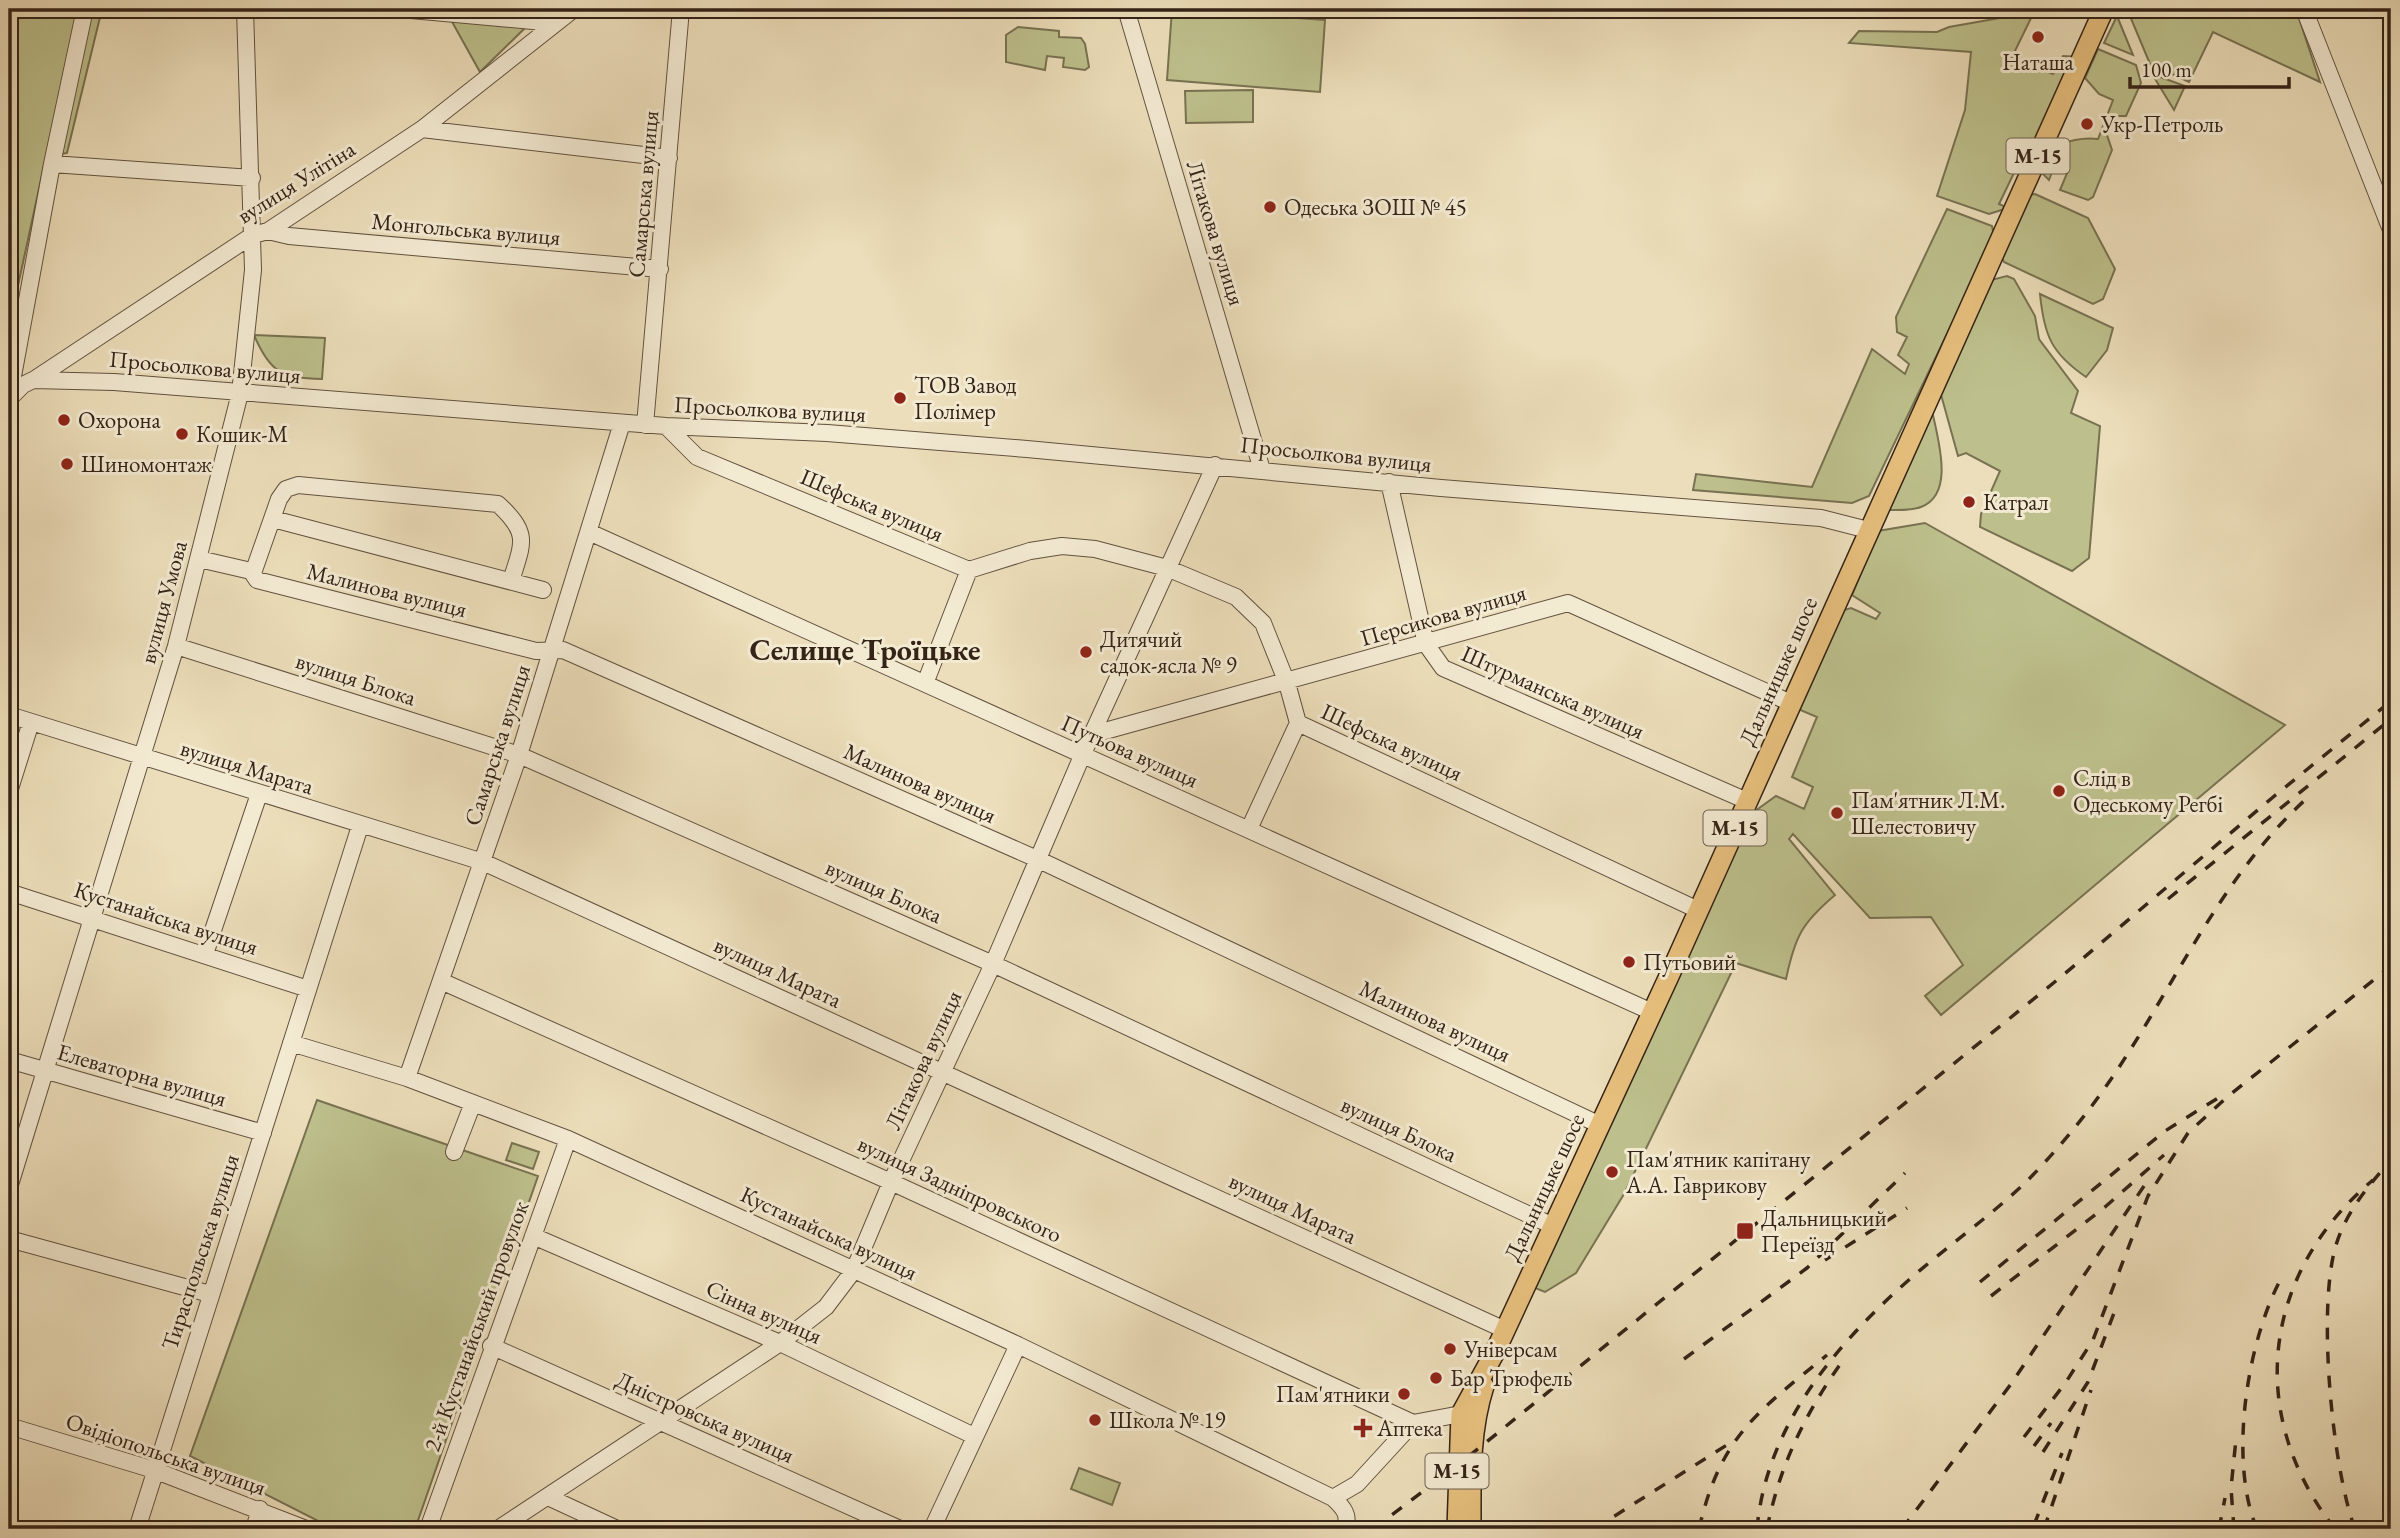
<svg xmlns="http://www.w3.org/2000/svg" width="2400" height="1538" font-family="'EB Garamond',serif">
<rect width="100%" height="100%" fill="#ecdeba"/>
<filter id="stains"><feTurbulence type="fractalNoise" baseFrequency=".00286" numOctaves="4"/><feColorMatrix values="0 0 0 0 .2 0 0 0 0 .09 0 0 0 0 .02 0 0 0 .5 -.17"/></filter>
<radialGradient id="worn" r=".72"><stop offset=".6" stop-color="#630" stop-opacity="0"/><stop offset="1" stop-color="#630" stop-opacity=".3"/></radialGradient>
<path fill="#bdc08c" stroke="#787252" stroke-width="2" d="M 9,9 L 78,9 L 9,327 Z
M 89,9 L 102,9 L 67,153 L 62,154 Z
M 1172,9 L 1325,20 L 1320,92 L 1167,80 Z
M 2127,9 L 2296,9 L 2320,82 L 2213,32 L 2189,82 L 2150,64 Z
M 2028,13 L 2033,14 L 2012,57 L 2053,74 L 2063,56 L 2080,57 L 2036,153 L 2024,152 L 1999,204 L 2008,208 L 1989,214 L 1937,196 L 1965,110 L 1971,52 L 1849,43 L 1859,31 L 1937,32 L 1949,27 Z
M 2117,16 L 2133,55 L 2104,43 Z
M 451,20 L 527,26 L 480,72 Z
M 1018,27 L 1059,31 L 1059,37 L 1081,38 L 1085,44 L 1089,67 L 1085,70 L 1063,67 L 1064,58 L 1047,56 L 1045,70 L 1006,62 L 1006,35 Z
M 2098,49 L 2136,65 L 2141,83 L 2126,116 L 2115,116 L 2107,135 L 2112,150 L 2093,197 L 2088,200 L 2060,190 L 2068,171 L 2063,152 L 2059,154 L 2049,180 L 2041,172 C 2038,145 2077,137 2098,139 L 2113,100 L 2099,94 L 2085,78 Z
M 2152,74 L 2185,86 L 2174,110 Z
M 1253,90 L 1253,122 L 1186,123 L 1185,91 Z
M 2035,194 L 2088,218 L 2115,269 L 2103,299 L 2093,304 L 2004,262 L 2000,254 L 2025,196 Z
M 1947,209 L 1992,226 L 1994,236 L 1869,496 L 1852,503 L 1693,490 L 1696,474 L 1812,487 L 1872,349 L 1905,374 L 1909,364 L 1898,355 L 1907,337 L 1897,332 L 1896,317 Z
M 2007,276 L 2014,279 L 2035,316 L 2039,339 L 2078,391 L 2071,413 L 2100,426 L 2089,558 L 2072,571 L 1980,527 L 1981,514 L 2000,471 L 1966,453 L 1958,456 L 1940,391 L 1987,281 Z
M 2040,294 L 2113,328 L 2107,350 L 2086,377 C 2051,353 2044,335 2040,294 Z
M 254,335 L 325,338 L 322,379 C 282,378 270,373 254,335 Z
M 1932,410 C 1937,437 1956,494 1921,507 C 1911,511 1897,510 1887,510 Z
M 1925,523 L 2285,725 L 1941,1015 L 1925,996 L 1963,965 L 1931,917 L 1870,918 L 1793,834 L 1789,839 L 1835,895 C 1802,923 1795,936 1786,979 L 1736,963 L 1624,1194 L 1576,1273 L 1545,1292 L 1535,1288 L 1751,814 L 1776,796 L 1804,809 L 1813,787 L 1792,777 L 1817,717 L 1798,709 L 1844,610 L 1851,608 L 1876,619 L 1880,613 L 1852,595 L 1878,531 Z
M 317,1100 L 538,1176 L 415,1529 L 334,1529 L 190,1456 Z
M 512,1143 L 539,1152 L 533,1169 L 506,1160 Z
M 1079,1468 L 1120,1483 L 1112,1505 L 1071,1489 Z"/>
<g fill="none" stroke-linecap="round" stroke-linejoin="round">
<defs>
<path id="minor" d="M 400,9 L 554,23
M 1126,9 L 1262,470
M 2304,9 L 2391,230
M 422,129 L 669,158
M 52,164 L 252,178
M 268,231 L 289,236 L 660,269
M 35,379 L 253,235 L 268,231 L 422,129 L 574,9
M 9,398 L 52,164 L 85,9
M 9,399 L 23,385 L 33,380 L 114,382 L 666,426 L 827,433 L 1027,449 L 1441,488 L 1821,518 L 1868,530
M 645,425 L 681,9
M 666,426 L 697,457 L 969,570 L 1030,551 L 1062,546 L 1095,549 L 1167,568 L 1236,597 L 1263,623 L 1287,683 L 1298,723 L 1698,910
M 1389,482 L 1426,644 L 1443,668 L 1747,801
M 273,519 L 543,590
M 589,532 C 945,690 1298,852 1652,1012
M 199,559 L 251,571 L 257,580 L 536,651 L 563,650 L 1037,859 L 1600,1125
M 253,573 L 279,499 L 286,489 L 298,485 L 498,504 C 530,534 523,542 511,581
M 176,646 L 519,755 L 993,964 L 1553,1226
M 926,681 L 969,570
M 9,715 L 483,862 L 1505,1330
M 1094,734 L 1568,603 L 1791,703
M 9,792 L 31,722
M 1249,829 L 1298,723
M 9,892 L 308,989
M 205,954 L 259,794
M 441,981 L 891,1182 L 1413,1423 L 1461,1414
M 291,1043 L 407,1078 L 568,1139 L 1018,1345 L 1333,1498
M 9,1060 L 263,1133
M 407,1078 L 519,755 L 622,423
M 454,1152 L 473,1103
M 9,1188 L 176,646 L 240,393 L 253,270 L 245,9
M 533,1236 L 780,1343 L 974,1436
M 9,1239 L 210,1294
M 491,1346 L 900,1529
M 9,1426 L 154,1470 L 306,1529
M 548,1497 L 617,1529
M 137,1529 L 360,826
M 254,1529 L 260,1509
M 428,1529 L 568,1139
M 498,1529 L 780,1343 L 826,1307 L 854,1270 L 891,1182 L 993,964 L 1082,756 L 1215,465
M 932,1529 L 1018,1345
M 1344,1529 C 1351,1516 1343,1507 1333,1498 L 1357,1484 L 1413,1423"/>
<path id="major" d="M 1457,1529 L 1461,1414 L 1495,1352 L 1670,974 L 2104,9
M 1471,1529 C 1471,1481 1469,1433 1484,1386"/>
</defs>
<use href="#minor" stroke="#625240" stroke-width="18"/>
<use href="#major" stroke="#342317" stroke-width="22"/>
<use href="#minor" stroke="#f3ead2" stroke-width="16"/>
<use href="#major" stroke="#e6bf7d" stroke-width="19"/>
<path stroke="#342317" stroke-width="3.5" stroke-dasharray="12 12" stroke-linecap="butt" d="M 2168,899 L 2391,719
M 2386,1183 L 2391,1176
M 1825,1260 L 1907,1208
M 1980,1282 L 2165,1131 L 2218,1098
M 1991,1296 L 2105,1207 L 2164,1155
M 1684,1359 L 1807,1268 L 1905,1173
M 2024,1437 L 2066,1382 L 2093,1340 L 2148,1196 L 2188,1133 L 2226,1098 L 2391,966
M 2034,1446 L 2051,1423
M 2043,1452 L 2088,1382 L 2114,1313
M 2034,1525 L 2062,1453
M 1373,1529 L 1458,1465 L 2062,976 L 2272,798 L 2391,701
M 1594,1529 L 1730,1443
M 1699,1529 C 1720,1437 1757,1412 1827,1355
M 1757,1529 C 1766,1426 1836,1344 1911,1278 C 1948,1246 1989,1217 2025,1183 C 2048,1160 2071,1133 2091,1107 C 2166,1008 2212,885 2305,800
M 1767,1529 C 1780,1463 1807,1410 1846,1356
M 1902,1529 L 2011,1384 L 2148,1180
M 2044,1529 L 2091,1390
M 2219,1529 L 2225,1498
M 2234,1529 L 2231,1488 L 2236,1439
M 2257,1529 C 2228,1461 2247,1339 2283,1275
M 2335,1529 C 2245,1415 2262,1273 2373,1180
M 2355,1529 C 2332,1467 2317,1308 2336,1245 C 2346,1212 2369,1185 2391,1160"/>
</g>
<g fill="#8f2418" stroke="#f3ead2" stroke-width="2.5">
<circle cx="2038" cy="37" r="7"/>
<circle cx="2087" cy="124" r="7"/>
<circle cx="1270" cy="207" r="7"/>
<circle cx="900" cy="398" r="7"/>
<circle cx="64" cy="420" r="7"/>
<circle cx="182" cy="434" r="7"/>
<circle cx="67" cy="464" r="7"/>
<circle cx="1969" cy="502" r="7"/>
<circle cx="1086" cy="652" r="7"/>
<circle cx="2059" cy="791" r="7"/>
<circle cx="1837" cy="813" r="7"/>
<circle cx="1629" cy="962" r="7"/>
<circle cx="1612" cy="1172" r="7"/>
<rect x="1736" y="1222" width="18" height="18" rx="3.5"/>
<circle cx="1450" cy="1349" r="7"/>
<circle cx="1436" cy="1378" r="7"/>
<circle cx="1404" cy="1394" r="7"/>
<circle cx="1095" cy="1420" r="7"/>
<path d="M1359.5 1417.5h7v7h7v7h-7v7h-7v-7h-7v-7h7z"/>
</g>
<g text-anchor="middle" stroke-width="6" stroke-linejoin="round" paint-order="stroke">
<g fill="#f3ead2" stroke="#6d5f4f" stroke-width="2">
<rect x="2006.5" y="138.5" width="63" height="35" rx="5"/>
<rect x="1703.5" y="810.5" width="63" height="35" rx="5"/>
<rect x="1425.5" y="1453.5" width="63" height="35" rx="5"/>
</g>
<g font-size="21" font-weight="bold" fill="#342317">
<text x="2038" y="163">М-15</text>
<text x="1735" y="835">М-15</text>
<text x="1457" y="1478">М-15</text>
</g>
<g font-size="23" fill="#342317" stroke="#f3ead2" text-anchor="start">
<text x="2038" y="70" text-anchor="middle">Наташа</text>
<text x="2101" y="132">Укр-Петроль</text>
<text x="1284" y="215">Одеська ЗОШ № 45</text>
<text x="914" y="393">ТОВ Завод<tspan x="914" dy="26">Полімер</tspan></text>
<text x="78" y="428">Охорона</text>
<text x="196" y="442">Кошик-М</text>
<text x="81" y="472">Шиномонтаж</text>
<text x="1983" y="510">Катрал</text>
<text x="1100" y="647">Дитячий<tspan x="1100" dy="26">садок-ясла № 9</tspan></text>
<text x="2073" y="786">Слід в<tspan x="2073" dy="26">Одеському Регбі</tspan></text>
<text x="1851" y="808">Пам'ятник Л.М.<tspan x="1851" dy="26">Шелестовичу</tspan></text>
<text x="1643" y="970">Путьовий</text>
<text x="1626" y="1167">Пам'ятник капітану<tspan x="1626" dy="26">А.А. Гаврикову</tspan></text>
<text x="1761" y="1226">Дальницький<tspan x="1761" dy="26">Переїзд</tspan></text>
<text x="1464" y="1357">Універсам</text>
<text x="1450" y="1386">Бар Трюфель</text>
<text x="1390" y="1402" text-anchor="end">Пам'ятники</text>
<text x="1109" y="1428">Школа № 19</text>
<text x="1377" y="1436">Аптека</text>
</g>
<g font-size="23" fill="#342317" stroke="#f3ead2">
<text transform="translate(296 182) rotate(-32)" y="8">вулиця Улітіна</text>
<text transform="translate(643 194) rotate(-85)" y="8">Самарська вулиця</text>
<text transform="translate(466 229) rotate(5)" y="8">Монгольська вулиця</text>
<text transform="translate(1216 233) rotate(73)" y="8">Літакова вулиця</text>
<text transform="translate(205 367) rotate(5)" y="8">Просьолкова вулиця</text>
<text transform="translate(770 409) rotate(3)" y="8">Просьолкова вулиця</text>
<text transform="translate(1336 454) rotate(6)" y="8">Просьолкова вулиця</text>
<text transform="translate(872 505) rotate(23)" y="8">Шефська вулиця</text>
<text transform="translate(387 590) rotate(14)" y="8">Малинова вулиця</text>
<text transform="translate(163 602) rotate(-75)" y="8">вулиця Умова</text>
<text transform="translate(1443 615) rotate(-16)" y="8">Персикова вулиця</text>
<text transform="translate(1778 671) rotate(-66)" y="8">Дальницьке шосе</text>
<text transform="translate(356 679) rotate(18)" y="8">вулиця Блока</text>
<text transform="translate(1553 692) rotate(24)" y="8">Штурманська вулиця</text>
<text transform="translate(1392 742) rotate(25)" y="8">Шефська вулиця</text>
<text transform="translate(497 745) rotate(-72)" y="8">Самарська вулиця</text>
<text transform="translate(1130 751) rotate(24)" y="8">Путьова вулиця</text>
<text transform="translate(247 767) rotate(17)" y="8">вулиця Марата</text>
<text transform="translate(920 783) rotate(24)" y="8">Малинова вулиця</text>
<text transform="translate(884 891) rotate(24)" y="8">вулиця Блока</text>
<text transform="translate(166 918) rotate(18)" y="8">Кустанайська вулиця</text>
<text transform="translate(778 972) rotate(25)" y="8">вулиця Марата</text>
<text transform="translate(1435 1021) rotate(25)" y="8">Малинова вулиця</text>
<text transform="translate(923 1060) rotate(-65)" y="8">Літакова вулиця</text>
<text transform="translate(142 1075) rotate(16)" y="8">Елеваторна вулиця</text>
<text transform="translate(1399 1129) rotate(25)" y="8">вулиця Блока</text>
<text transform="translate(1544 1187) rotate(-65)" y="8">Дальницьке шосе</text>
<text transform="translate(960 1189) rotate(25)" y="8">вулиця Задніпровського</text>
<text transform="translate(1293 1208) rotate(25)" y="8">вулиця Марата</text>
<text transform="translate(829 1233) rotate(25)" y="8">Кустанайська вулиця</text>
<text transform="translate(200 1252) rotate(-72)" y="8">Тираспольська вулиця</text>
<text transform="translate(764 1312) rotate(24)" y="8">Сінна вулиця</text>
<text transform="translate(476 1326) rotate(-70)" y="8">2-й Кустанайський провулок</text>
<text transform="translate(705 1417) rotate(24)" y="8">Дністровська вулиця</text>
<text transform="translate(166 1454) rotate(19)" y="8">Овідіопольська вулиця</text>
</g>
<g font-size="30" font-weight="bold" fill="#342317" stroke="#f3ead2">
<text x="865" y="660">Селище Троїцьке</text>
</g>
</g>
<rect width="2400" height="1538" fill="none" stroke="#ecdeba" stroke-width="35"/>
<rect x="10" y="10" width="2379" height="1517" fill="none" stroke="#342317" stroke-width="3.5"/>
<rect x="18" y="18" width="2365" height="1503" fill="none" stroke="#342317" stroke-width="2"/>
<path d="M2130 77v10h159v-10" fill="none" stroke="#342317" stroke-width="3.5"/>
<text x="2141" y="77" font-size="21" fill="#342317" stroke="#f3ead2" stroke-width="5" paint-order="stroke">100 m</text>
<rect width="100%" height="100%" filter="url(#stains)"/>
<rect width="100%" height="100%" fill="url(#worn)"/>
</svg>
